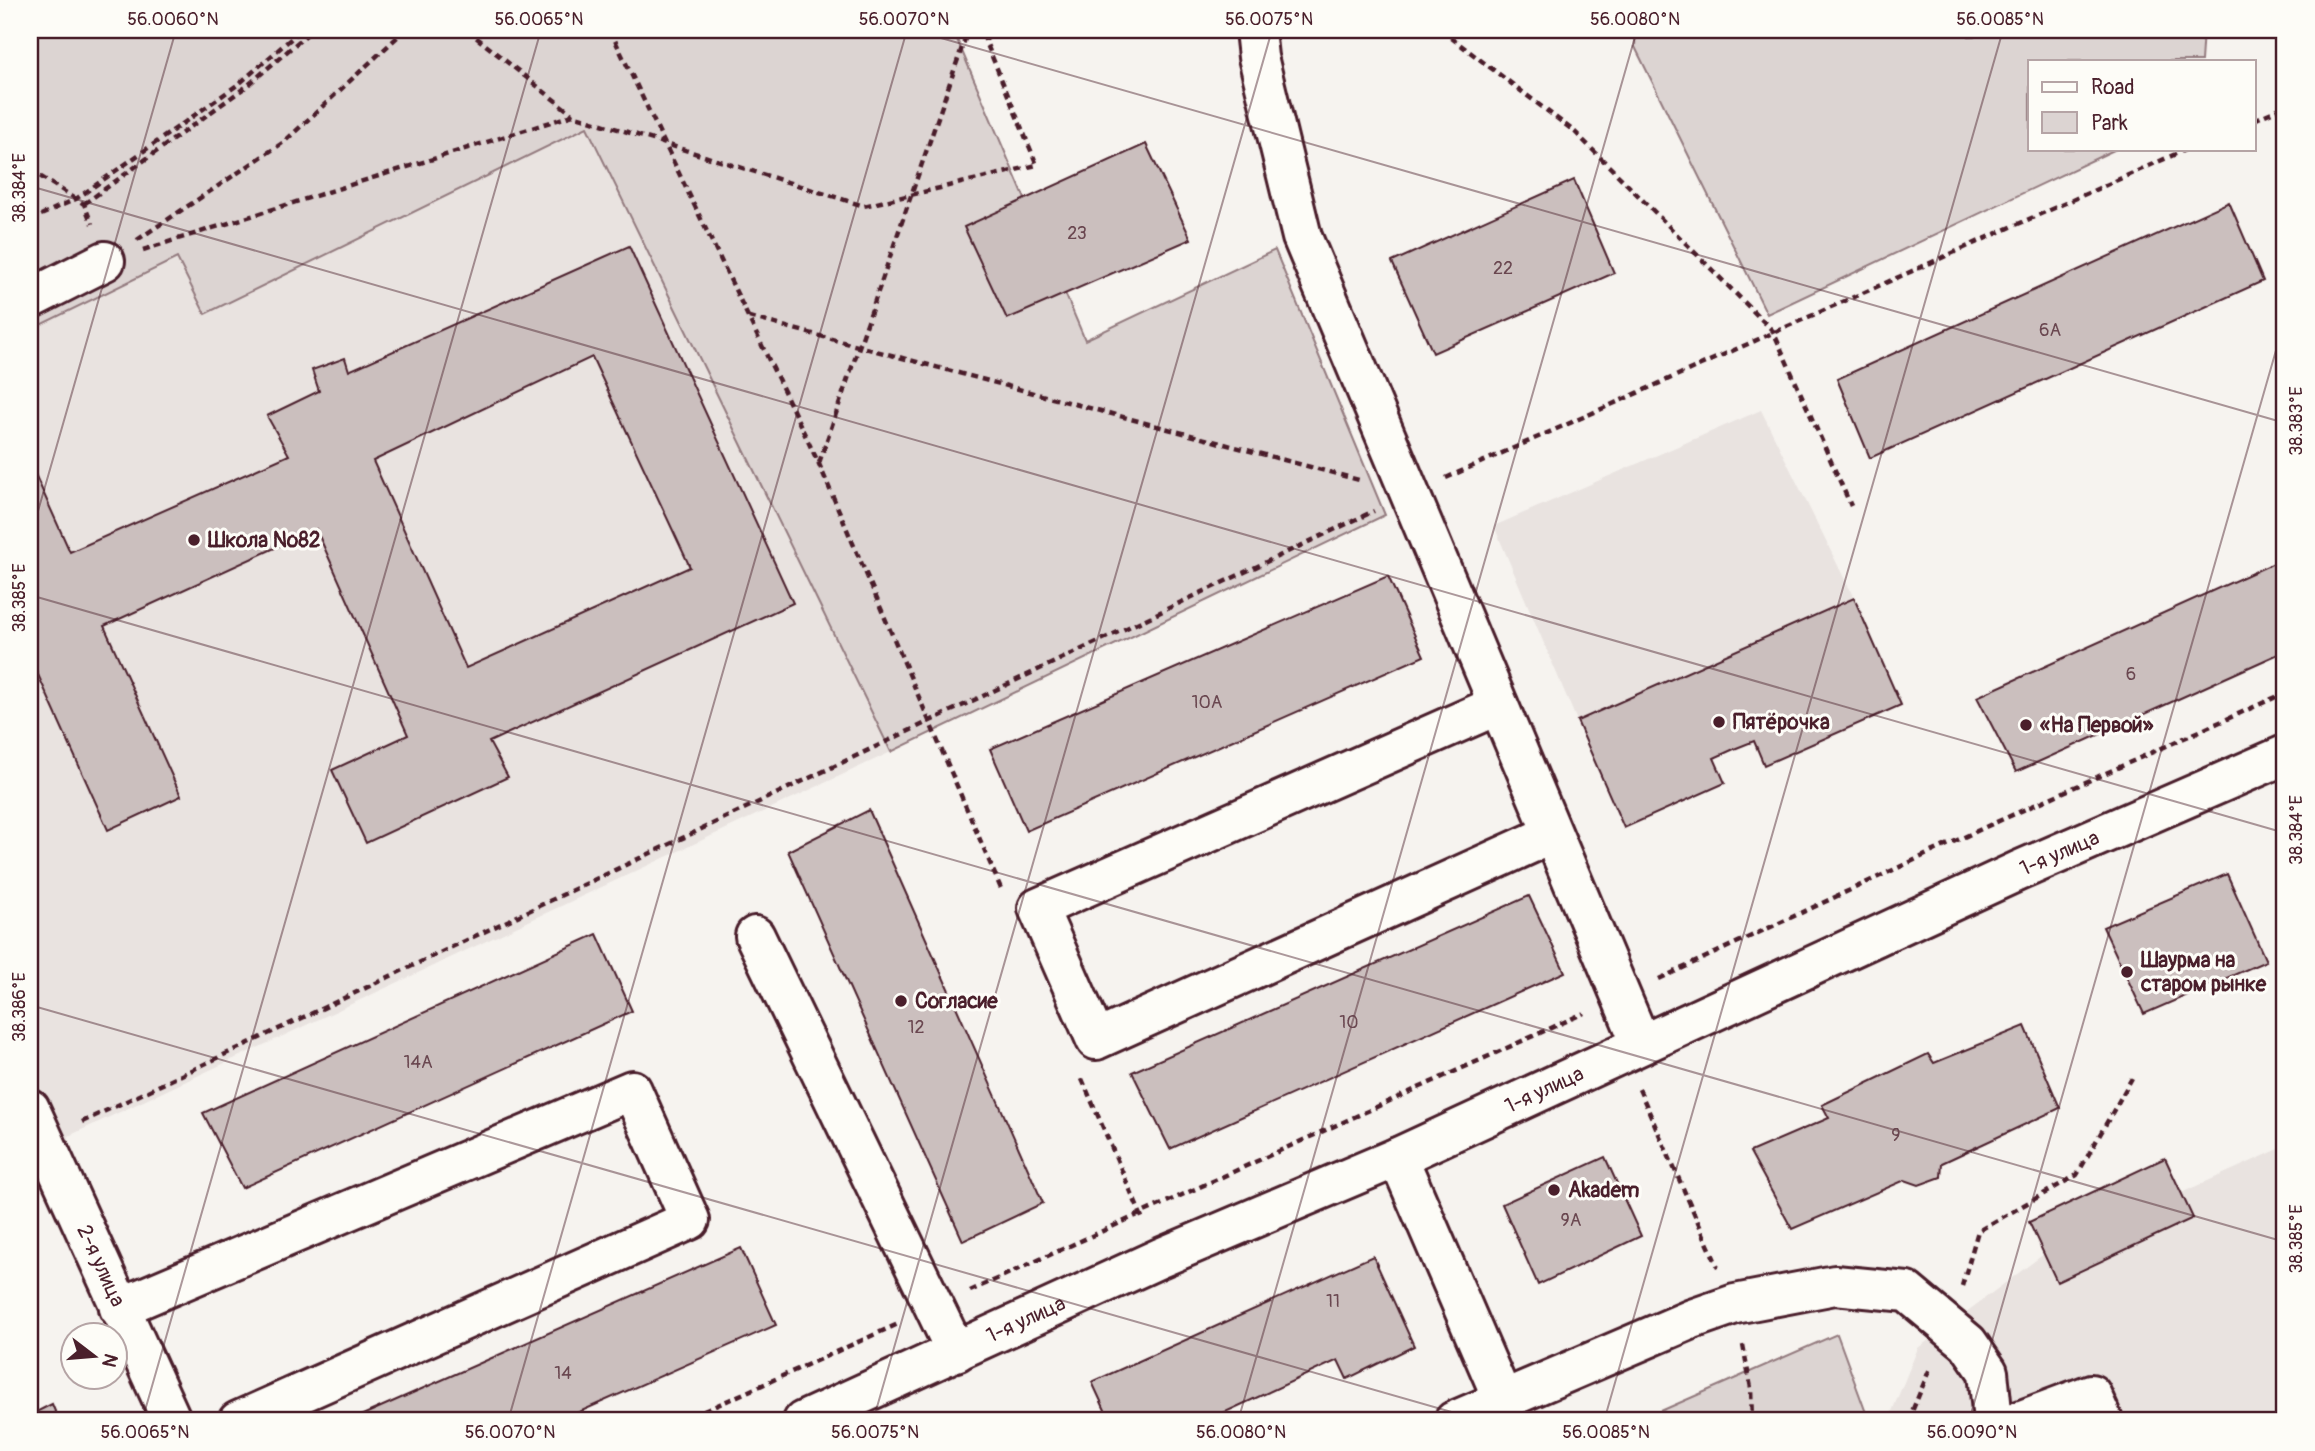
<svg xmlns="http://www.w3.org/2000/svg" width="2315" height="1451" font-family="Pangolin,sans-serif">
<rect width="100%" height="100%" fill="#f6f3ef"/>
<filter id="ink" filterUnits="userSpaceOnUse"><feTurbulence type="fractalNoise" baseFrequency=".0143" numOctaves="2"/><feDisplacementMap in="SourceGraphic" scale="14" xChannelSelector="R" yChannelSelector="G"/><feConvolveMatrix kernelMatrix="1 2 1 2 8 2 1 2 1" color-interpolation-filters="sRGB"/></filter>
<g filter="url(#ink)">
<path fill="#e9e3e0" d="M 587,126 L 891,752 L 60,1140 L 30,1074 L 30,330 L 177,258 L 206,314 Z
M 1761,410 L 1854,598 L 1577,721 L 1494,526 Z
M 2279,1149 L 2285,1163 L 2285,1421 L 1888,1421 L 1918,1348 L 2044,1254 L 2057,1281 L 2181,1193 Z"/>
<path fill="#dcd4d2" stroke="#937a7e" stroke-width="2" d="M 30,30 L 953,30 L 1085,340 L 1275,250 L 1385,515 L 891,752 L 587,127 L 205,314 L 177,258 L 30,330 Z
M 1636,30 L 2203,30 L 2201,61 L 2030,61 L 2030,149 L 2116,149 L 1767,314 L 1635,47 Z
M 1837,1334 L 1869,1421 L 1638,1421 Z"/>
<path fill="#cbbfbe" stroke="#4a1f2b" stroke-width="2" fill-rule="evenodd" d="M 1969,30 L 2061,30 L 1969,36 Z
M 1146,144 L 1191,239 L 1007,319 L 964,227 Z
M 1574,180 L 1614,273 L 1433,353 L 1392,262 Z
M 2229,202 L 2263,281 L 1870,458 L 1837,379 Z
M 629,246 L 793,603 L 489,742 L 508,777 L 366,843 L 332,770 L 408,735 L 316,529 L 104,626 L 181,796 L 108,830 L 30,657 L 30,463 L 70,552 L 289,455 L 267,416 L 319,391 L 312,370 L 345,358 L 349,371 ZM 592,357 L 690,567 L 466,668 L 373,461 Z
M 2285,558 L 2285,651 L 2016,772 L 1977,697 Z
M 1388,576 L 1424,656 L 1026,831 L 990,749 Z
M 1854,598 L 1901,705 L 1764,765 L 1754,741 L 1734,749 L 1714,758 L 1725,783 L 1624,828 L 1577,721 Z
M 869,810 L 1043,1203 L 963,1241 L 788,851 Z
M 2227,874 L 2266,961 L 2144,1014 L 2103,927 Z
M 1529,896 L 1565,972 L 1170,1149 L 1132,1072 Z
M 597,934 L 632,1011 L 242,1188 L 203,1113 Z
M 2025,1026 L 2060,1108 L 1942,1163 L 1941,1177 L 1919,1185 L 1905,1180 L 1792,1229 L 1750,1152 L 1829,1118 L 1822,1105 L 1928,1054 L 1934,1063 Z
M 1605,1157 L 1641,1236 L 1538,1285 L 1502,1204 Z
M 2165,1158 L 2193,1218 L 2057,1282 L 2029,1222 Z
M 741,1248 L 776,1325 L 559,1421 L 349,1421 Z
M 1373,1256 L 1414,1346 L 1347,1379 L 1338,1360 L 1206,1421 L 1110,1421 L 1092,1382 Z
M 52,1404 L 59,1421 L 30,1421 L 30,1415 Z"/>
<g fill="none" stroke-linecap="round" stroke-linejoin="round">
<defs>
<g id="minor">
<path d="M 1255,30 L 1258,57 L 1302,237 L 1641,1044"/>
<path d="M 30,299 L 105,261"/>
<path d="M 1498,705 L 1038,908 L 1096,1040 L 1552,834"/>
<path d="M 755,936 L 956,1352"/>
<path id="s1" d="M 30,1109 L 172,1421"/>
<path d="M 1398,1157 L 1503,1400"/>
<path d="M 119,1308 L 632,1090 L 690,1220 L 238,1421"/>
<path id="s2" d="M 803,1421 L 1160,1258 L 1398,1157 L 2018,871 L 2285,755"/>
<path d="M 1454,1421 L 1692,1319 L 1735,1304 L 1835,1285 L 1907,1292 L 1968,1343 L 1988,1372 L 1993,1421"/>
<path d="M 2019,1421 L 2091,1394 L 2103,1421"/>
</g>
</defs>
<use href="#minor" stroke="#4a1f2b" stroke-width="44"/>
<path stroke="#4a1f2b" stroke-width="4.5" stroke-dasharray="7 5" stroke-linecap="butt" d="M 467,30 L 572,114
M 610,30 L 819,464 L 1002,891
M 1441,30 L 1575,132 L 1773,331 L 1851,506
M 986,40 L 993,30
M 2254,120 L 2285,106
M 30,170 L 84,204 L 92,224
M 84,204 L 247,86 L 312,30
M 30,220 L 76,199 L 240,83 L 301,30
M 137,240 L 284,142 L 405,30
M 143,250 L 573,115 L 864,206 L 1037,165 L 981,30
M 749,317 L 1359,480
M 819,463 L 968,30
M 1446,478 L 2187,149
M 1659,979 L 1992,824 L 2285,693
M 1082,1079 L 1144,1222
M 1639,1089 L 1718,1267
M 82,1122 L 1374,511
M 1962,1286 L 1978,1231 L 2077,1175 L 2132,1078
M 970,1291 L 1584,1013
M 1743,1345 L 1751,1388 L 1752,1421
M 682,1421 L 898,1324
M 1908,1421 L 1931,1366"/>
<use href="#minor" stroke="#fdfcf7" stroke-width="38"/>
</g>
</g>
<path fill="none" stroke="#4a1f2b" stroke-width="2" stroke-opacity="0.45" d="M 913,30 L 2285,423M 30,186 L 2285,833M 30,539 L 176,30M 30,595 L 2285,1242M 30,1005 L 1483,1421M 30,1414 L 55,1421M 142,1421 L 541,30M 508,1421 L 907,30M 873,1421 L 1272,30M 1238,1421 L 1637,30M 1604,1421 L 2003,30M 1969,1421 L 2285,319"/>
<g fill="#4a1f2b" stroke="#fdfcf7" stroke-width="2.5">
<circle cx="194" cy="540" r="7"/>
<circle cx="1719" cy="722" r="7"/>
<circle cx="2026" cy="725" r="7"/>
<circle cx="2127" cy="972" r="7"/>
<circle cx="901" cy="1001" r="7"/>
<circle cx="1554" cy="1190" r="7"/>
</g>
<g text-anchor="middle" stroke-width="6" stroke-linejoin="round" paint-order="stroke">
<g font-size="18" fill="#6a4750">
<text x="1077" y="239">23</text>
<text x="1503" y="274">22</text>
<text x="2050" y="336">6А</text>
<text x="2131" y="680">6</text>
<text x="1207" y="708">10А</text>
<text x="1349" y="1028">10</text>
<text x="916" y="1033">12</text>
<text x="418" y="1068">14А</text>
<text x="1896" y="1141">9</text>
<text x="1571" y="1226">9А</text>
<text x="1333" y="1307">11</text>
<text x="563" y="1379">14</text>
</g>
<g font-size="21" font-weight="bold" fill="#4a1f2b" stroke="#fdfcf7" text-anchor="start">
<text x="208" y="547">Школа №82</text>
<text x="1733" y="729">Пятёрочка</text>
<text x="2040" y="732">«На Первой»</text>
<text x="2141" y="967">Шаурма на<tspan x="2141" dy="24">старом рынке</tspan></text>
<text x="915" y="1008">Согласие</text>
<text x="1568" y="1197">Akadem</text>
</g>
<g font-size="21" fill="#4a1f2b" stroke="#fdfcf7">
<text dy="7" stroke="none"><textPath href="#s2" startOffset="1379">1-я улица</textPath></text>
<text dy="7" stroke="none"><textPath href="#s2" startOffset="812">1-я улица</textPath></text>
<text dy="7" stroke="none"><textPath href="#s1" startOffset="172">2-я улица</textPath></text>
<text dy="7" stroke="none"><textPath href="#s2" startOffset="245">1-я улица</textPath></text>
</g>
</g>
<rect width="2315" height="1451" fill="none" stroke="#fdfcf7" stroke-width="77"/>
<rect x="2028" y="60" width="228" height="91" fill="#fdfcf7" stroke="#b5a4a5" stroke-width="2"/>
<rect x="2042" y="82" width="35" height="10" fill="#fdfcf7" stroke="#b5a4a5" stroke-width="2"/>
<text x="2091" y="94" font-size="21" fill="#4a1f2b">Road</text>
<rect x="2042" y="112" width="35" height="21" fill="#dcd4d2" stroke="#b5a4a5" stroke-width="2"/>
<text x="2091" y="130" font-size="21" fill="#4a1f2b">Park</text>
<g transform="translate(94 1356) rotate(106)"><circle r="33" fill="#fdfcf7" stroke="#b5a4a5" stroke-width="2"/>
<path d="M0-5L12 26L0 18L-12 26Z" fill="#4a1f2b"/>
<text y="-10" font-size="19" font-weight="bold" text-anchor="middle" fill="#4a1f2b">N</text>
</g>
<rect x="38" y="38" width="2238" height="1374" fill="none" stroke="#4a1f2b" stroke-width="2.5"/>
<g font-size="18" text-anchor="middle" fill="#4a1f2b">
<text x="173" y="25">56.0060°N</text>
<text x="539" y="25">56.0065°N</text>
<text x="904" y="25">56.0070°N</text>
<text x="1269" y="25">56.0075°N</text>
<text x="1635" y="25">56.0080°N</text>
<text x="2000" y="25">56.0085°N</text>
<text transform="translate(19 188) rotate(-90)" y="6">38.384°E</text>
<text transform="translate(2296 421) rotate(-90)" y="6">38.383°E</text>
<text transform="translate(19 598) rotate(-90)" y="6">38.385°E</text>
<text transform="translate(2296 830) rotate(-90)" y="6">38.384°E</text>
<text transform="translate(19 1007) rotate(-90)" y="6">38.386°E</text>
<text transform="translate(2296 1239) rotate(-90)" y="6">38.385°E</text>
<text x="145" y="1438">56.0065°N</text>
<text x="510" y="1438">56.0070°N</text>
<text x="875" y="1438">56.0075°N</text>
<text x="1241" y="1438">56.0080°N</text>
<text x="1606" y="1438">56.0085°N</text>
<text x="1972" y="1438">56.0090°N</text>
</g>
</svg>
